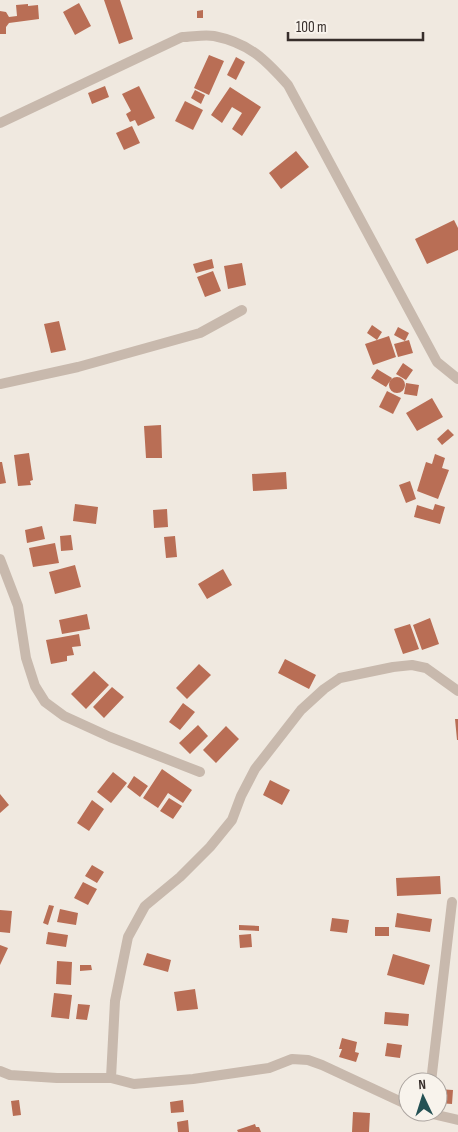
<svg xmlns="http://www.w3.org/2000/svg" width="458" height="1132" font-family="'Sofia Sans Condensed',sans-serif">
<rect width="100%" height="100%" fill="#f0e9e0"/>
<path fill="#b96e55" d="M 104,0 L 120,0 L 133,39 L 119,44 Z
M 79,3 L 91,26 L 75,35 L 63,12 Z
M 28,4 L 28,6 L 38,5 L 39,19 L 9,23 L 6,27 L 6,34 L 0,34 L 0,11 L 6,12 L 9,17 L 17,16 L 16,5 Z
M 203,10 L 203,18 L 197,18 L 197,11 Z
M 209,55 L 224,61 L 209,95 L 194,88 Z
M 236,57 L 245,62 L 236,80 L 227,75 Z
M 105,86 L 109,97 L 92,104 L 88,93 Z
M 139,86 L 155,118 L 138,126 L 135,120 L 130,122 L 126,114 L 131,111 L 122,94 Z
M 230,87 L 261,107 L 242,136 L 232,129 L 242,113 L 232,107 L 222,123 L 211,115 Z
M 195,90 L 205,95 L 201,104 L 191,98 Z
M 185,101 L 203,110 L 193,130 L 175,121 Z
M 132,126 L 140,143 L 124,150 L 116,133 Z
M 296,151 L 309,167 L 281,189 L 269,173 Z
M 454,220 L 458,228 L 458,250 L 427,264 L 415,239 Z
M 212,259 L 214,268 L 196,273 L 193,264 Z
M 242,263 L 246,285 L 228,289 L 224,266 Z
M 213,271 L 221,291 L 205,297 L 197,277 Z
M 59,321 L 66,350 L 51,353 L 44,324 Z
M 372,325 L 382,332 L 377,340 L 367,333 Z
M 398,327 L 409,333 L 405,341 L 394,335 Z
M 389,336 L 396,357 L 373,365 L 365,344 Z
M 409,340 L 413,353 L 398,357 L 394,344 Z
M 403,363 L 413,370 L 406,380 L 396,374 Z
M 377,369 L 392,378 L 386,387 L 371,378 Z
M389 385a8 8 0 1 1 16 0a8 8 0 1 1-16 0Z
M 406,383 L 419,385 L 417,396 L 404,394 Z
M 387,391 L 401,398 L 393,414 L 379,407 Z
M 432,398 L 443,417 L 417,431 L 406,413 Z
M 161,425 L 162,458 L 146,458 L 144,426 Z
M 448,429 L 454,435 L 442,445 L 437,439 Z
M 29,453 L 33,480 L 30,481 L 31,485 L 18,486 L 14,455 Z
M 435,454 L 445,458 L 442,468 L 449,470 L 438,499 L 417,491 L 426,462 L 432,464 Z
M 0,462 L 2,462 L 6,483 L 0,484 Z
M 286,472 L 287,489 L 253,491 L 252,474 Z
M 410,481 L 416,499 L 406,503 L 399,485 Z
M 75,504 L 98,507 L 96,524 L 73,521 Z
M 435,504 L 445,507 L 440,524 L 414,517 L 417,505 L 433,510 Z
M 167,509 L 168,527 L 154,528 L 153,510 Z
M 42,526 L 45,539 L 27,543 L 25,530 Z
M 71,535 L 73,550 L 61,551 L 60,536 Z
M 175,536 L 177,557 L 166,558 L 164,537 Z
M 55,543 L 59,563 L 33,567 L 29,548 Z
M 75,565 L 81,587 L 55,594 L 49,572 Z
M 223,569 L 232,585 L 207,599 L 198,584 Z
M 87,614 L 90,629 L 62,634 L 59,620 Z
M 430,618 L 439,644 L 422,650 L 413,625 Z
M 410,624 L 419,649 L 403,654 L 394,629 Z
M 79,634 L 81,646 L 72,647 L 74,655 L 67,656 L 67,661 L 51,664 L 46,640 Z
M 285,659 L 316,675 L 309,689 L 278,673 Z
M 199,664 L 211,675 L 187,699 L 176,688 Z
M 94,671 L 109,685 L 86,709 L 71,694 Z
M 112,687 L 124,697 L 104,718 L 93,707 Z
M 183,703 L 195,712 L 180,730 L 169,722 Z
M 455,719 L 458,719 L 458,740 L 457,740 Z
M 198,725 L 208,736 L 190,754 L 179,743 Z
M 226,726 L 239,739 L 216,763 L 203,750 Z
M 162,769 L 192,790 L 183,803 L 168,793 L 158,808 L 143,798 Z
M 113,772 L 127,783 L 111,803 L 97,792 Z
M 134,776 L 148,786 L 140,797 L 127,787 Z
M 270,780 L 290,790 L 282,805 L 263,795 Z
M 0,794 L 9,805 L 0,813 Z
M 169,798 L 182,806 L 173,819 L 160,811 Z
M 92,800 L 104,809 L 89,831 L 77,823 Z
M 92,865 L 104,872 L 97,883 L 85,876 Z
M 440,876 L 441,894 L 397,896 L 396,878 Z
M 83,882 L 97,889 L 88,905 L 74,898 Z
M 49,905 L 54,906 L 48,925 L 43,923 Z
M 60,909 L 78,913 L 76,925 L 57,922 Z
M 0,910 L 12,911 L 10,933 L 0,932 Z
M 397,913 L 432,919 L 430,932 L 395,927 Z
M 332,918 L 349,920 L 347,933 L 330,931 Z
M 239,925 L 259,926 L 259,931 L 239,930 Z
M 375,927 L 389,927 L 389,936 L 375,936 Z
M 48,932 L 68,935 L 66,947 L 46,944 Z
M 251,934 L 252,947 L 240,948 L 239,935 Z
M 0,945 L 8,948 L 0,965 Z
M 147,953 L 171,960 L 168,972 L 143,965 Z
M 393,954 L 430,965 L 424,985 L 387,975 Z
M 57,961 L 72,962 L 71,985 L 56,984 Z
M 80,965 L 91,965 L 92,970 L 80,971 Z
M 195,989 L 198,1009 L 177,1011 L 174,992 Z
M 54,993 L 72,995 L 69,1019 L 51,1017 Z
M 78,1004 L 90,1005 L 87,1020 L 76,1019 Z
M 385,1012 L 409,1014 L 408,1026 L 384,1024 Z
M 342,1038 L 357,1042 L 355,1052 L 359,1053 L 356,1062 L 339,1057 L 342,1049 L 339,1049 Z
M 387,1043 L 402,1045 L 400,1058 L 385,1056 Z
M 438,1089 L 453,1090 L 452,1104 L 438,1103 Z
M 19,1100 L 21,1115 L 13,1116 L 11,1101 Z
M 183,1100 L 184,1112 L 171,1113 L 170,1102 Z
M 353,1112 L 370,1113 L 369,1132 L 352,1132 Z
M 188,1120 L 189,1132 L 178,1132 L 177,1122 Z
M 255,1124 L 256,1127 L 259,1127 L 261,1132 L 238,1132 L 237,1130 Z"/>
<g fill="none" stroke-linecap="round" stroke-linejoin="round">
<path stroke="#c8b9ad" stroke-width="10" d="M 0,123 L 182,37 C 192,37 204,34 214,36 C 249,43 265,59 288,85 L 437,362 L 458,379
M 0,384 L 78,367 L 200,333 L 242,310
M 0,559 L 18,606 L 26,658 L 35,686 L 45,702 L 64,716 L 110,737 L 200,772
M 0,1071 L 10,1075 L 57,1078 L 111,1078 L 134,1084 L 193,1079 L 269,1068 L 292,1059 L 308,1060 L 322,1065 L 408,1105
M 111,1078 L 115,1001 L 128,937 L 145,906 L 180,877 L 210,847 L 232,820 L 241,796 L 255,769 L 301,710 L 324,689 L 340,678 L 393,667 L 412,665 L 426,668 L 458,691
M 431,1082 L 452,902
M 424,1112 L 458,1120"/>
</g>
<g transform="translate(423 1097) rotate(356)"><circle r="24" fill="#f8f3ec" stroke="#aba49f"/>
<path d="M0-4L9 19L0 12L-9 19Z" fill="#245154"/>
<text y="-8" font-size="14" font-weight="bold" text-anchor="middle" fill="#372e2b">N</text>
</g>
<path d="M288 32v8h135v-8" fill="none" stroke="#372e2b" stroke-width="2.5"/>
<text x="296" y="32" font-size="15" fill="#372e2b" stroke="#f8f3ec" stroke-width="4" paint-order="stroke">100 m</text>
</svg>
